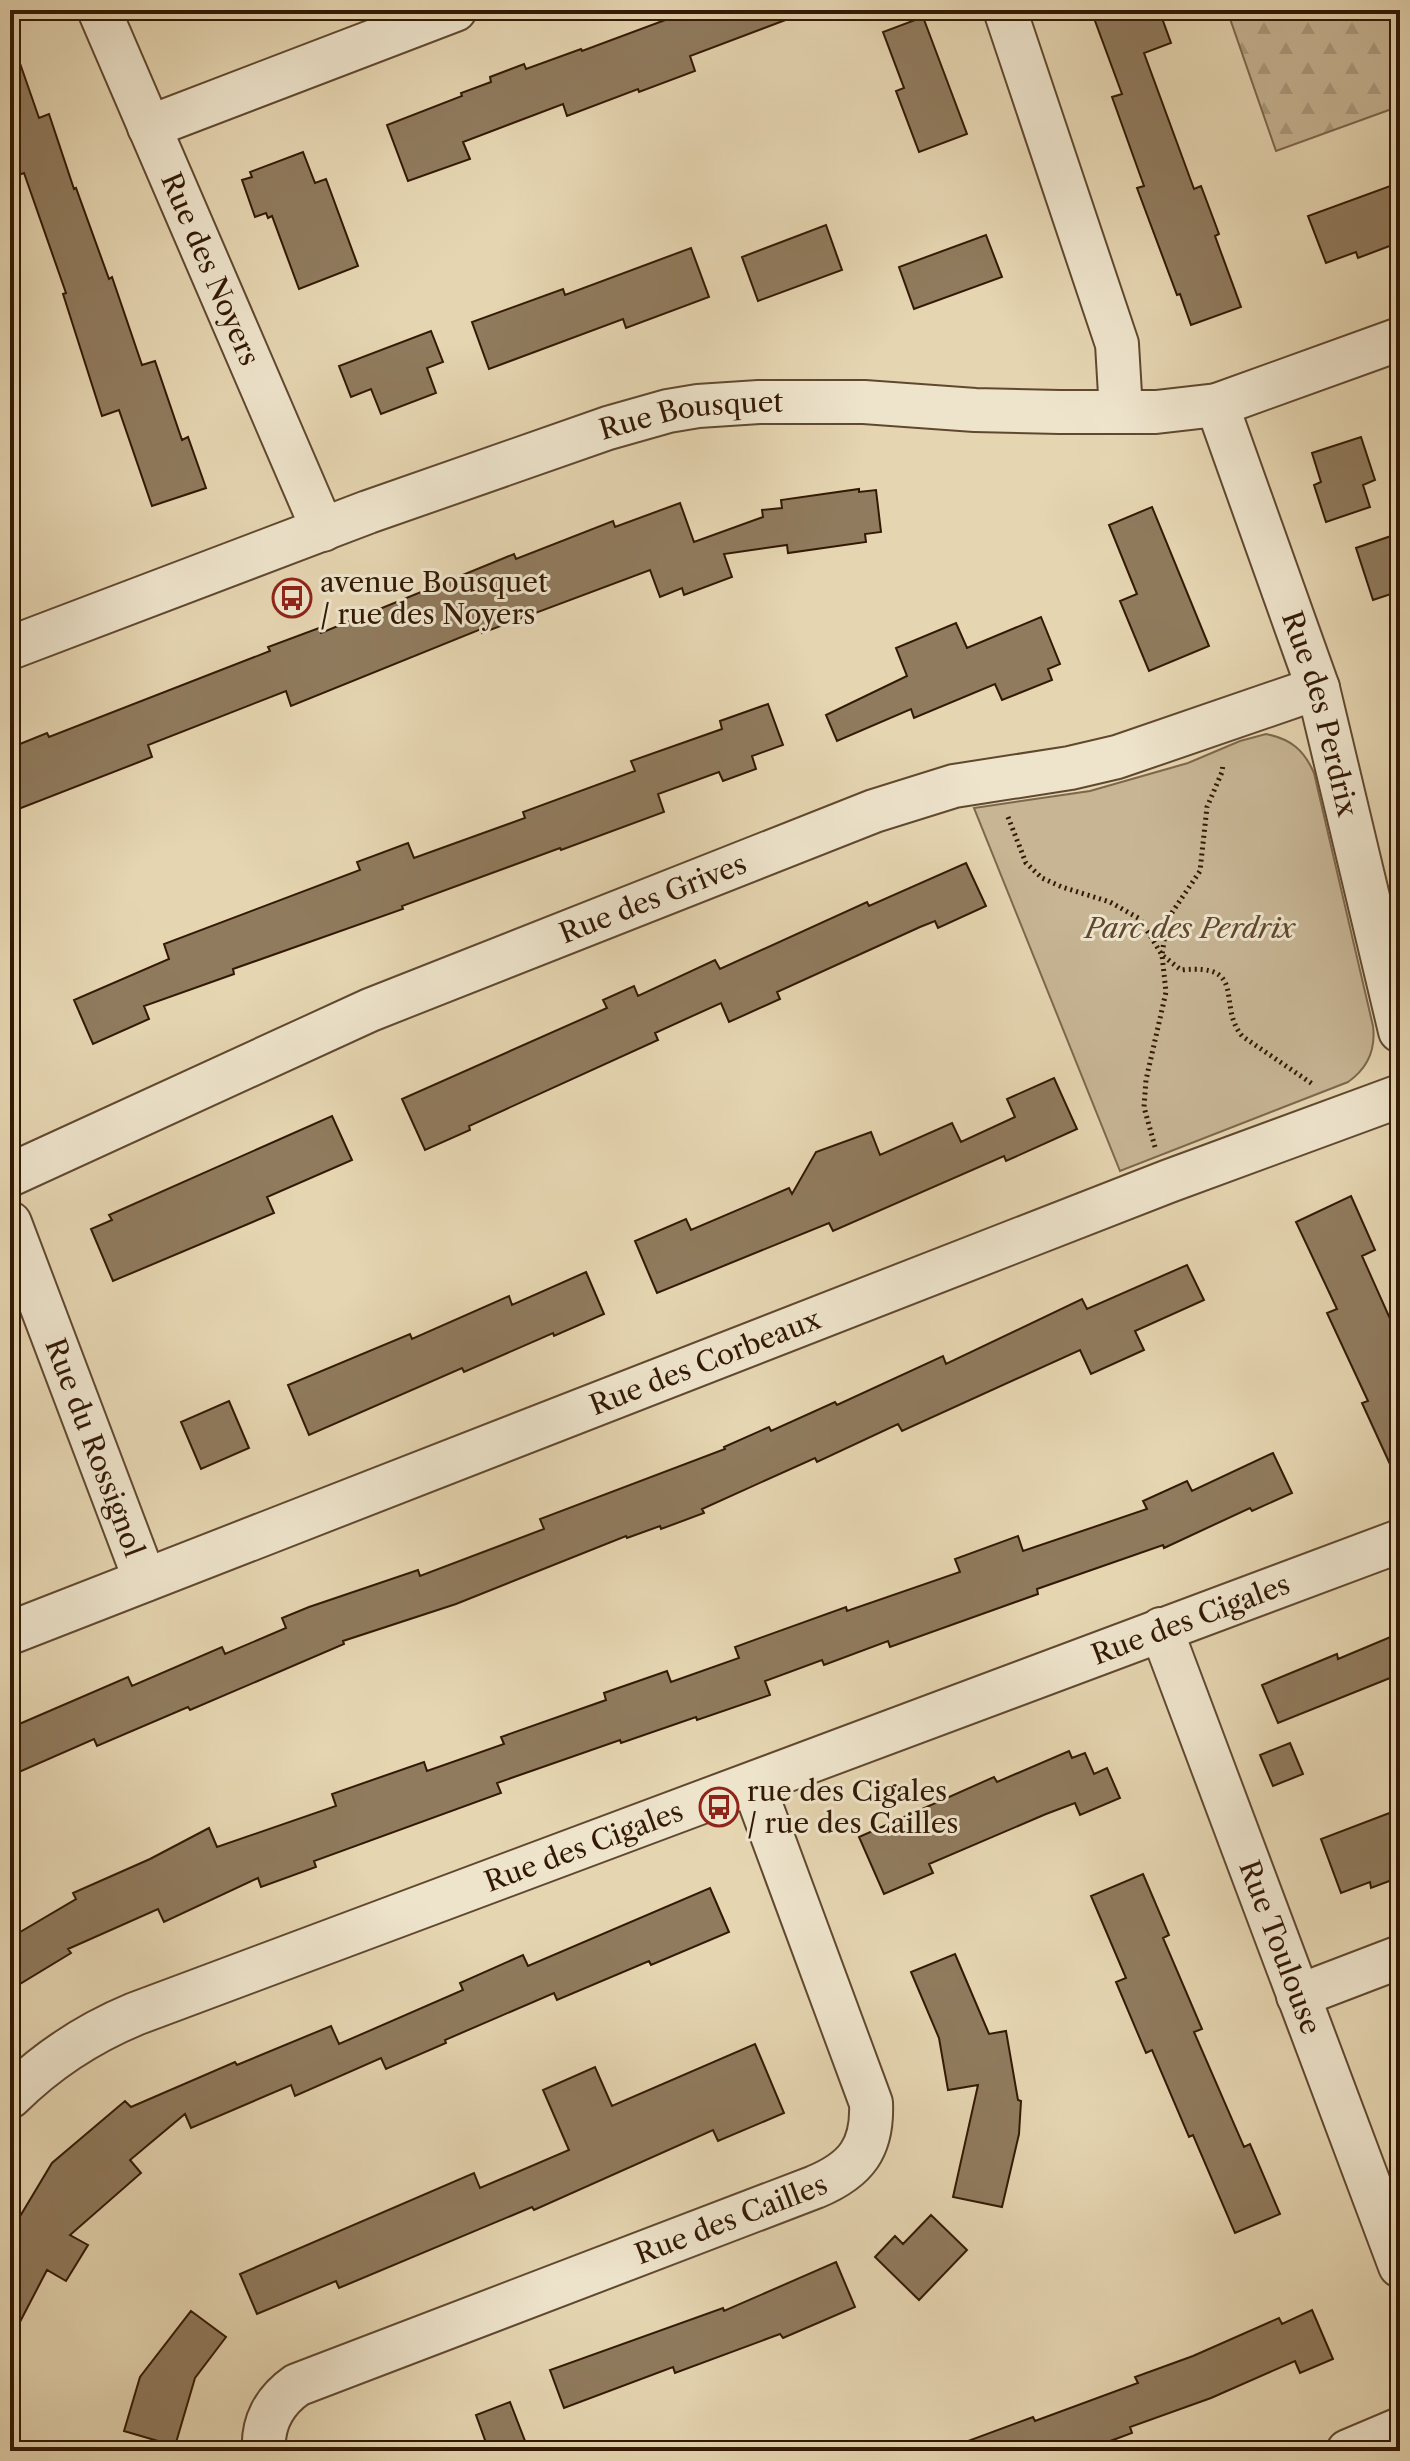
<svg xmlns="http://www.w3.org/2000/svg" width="1410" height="2461" font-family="'Libre Caslon Text',serif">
<defs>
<pattern id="forest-firs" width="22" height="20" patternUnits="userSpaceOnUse" patternTransform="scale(2)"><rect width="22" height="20" fill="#c7b594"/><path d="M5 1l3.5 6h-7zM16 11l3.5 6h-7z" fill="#ab9b7e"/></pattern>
</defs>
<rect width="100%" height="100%" fill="#e5d5b1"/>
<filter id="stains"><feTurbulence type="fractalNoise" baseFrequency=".0025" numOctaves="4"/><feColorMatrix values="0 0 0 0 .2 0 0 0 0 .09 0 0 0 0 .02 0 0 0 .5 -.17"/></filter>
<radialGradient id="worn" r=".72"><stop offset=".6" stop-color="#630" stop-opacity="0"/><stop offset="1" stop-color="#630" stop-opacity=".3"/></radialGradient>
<path fill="url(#forest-firs)" stroke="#7d674c" stroke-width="2" d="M 1227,10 L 1400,10 L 1400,106 L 1276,151 Z"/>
<path fill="#c7b594" stroke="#7d674c" stroke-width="2" d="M 1266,734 C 1291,739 1304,750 1314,773 L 1373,1026 C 1376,1050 1368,1068 1348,1082 L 1120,1171 L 974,808 L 1090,791 L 1188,763 L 1240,741 Z"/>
<path fill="#907b5e" stroke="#331904" stroke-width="2" d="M 692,10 L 804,10 L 804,13 L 690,56 L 695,71 L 639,92 L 638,89 L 567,116 L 563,104 L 463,142 L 470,159 L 408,181 L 387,125 L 462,96 L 461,93 L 491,82 L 490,77 L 524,64 L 526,69 L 581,49 L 582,51 Z
M 1091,10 L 1159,10 L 1171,43 L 1144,53 L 1194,189 L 1201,186 L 1219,234 L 1215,236 L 1241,307 L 1191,325 L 1180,294 L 1177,295 L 1137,188 L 1144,186 L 1112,97 L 1122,94 Z
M 923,17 L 967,134 L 919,152 L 896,91 L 904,88 L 883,32 Z
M 15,49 L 39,118 L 49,114 L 74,189 L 76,188 L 109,279 L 112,277 L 142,365 L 155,361 L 182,440 L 188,437 L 206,488 L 152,506 L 119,410 L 102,416 L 63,294 L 66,293 L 24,173 L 10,178 L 10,50 Z
M 303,152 L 315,183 L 326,179 L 358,266 L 299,289 L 272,216 L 268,218 L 266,213 L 255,217 L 242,180 L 252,177 L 250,172 Z
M 1393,185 L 1400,204 L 1400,242 L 1358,258 L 1356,252 L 1326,263 L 1308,216 Z
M 826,225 L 842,270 L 758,301 L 742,257 Z
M 986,235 L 1002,277 L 914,309 L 899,267 Z
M 691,248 L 709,297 L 626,328 L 623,319 L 489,369 L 472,322 L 563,289 L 565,295 Z
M 431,331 L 443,362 L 427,368 L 436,393 L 381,414 L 371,389 L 351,397 L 339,366 Z
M 1361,437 L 1375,480 L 1363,485 L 1370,507 L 1326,522 L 1314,485 L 1321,482 L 1312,453 Z
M 859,489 L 859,492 L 876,490 L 881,532 L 865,534 L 866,542 L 788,553 L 787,545 L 724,554 L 732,577 L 684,595 L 682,588 L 660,597 L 650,570 L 482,633 L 481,629 L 291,706 L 286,691 L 148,745 L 152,757 L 16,810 L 10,794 L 10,748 L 47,733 L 49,737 L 270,651 L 268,647 L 319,628 L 321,633 L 514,554 L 516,559 L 613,521 L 615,527 L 680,503 L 694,542 L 763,517 L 762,510 L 782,508 L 781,500 Z
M 1152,507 L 1209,646 L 1149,671 L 1120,601 L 1137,594 L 1109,525 Z
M 1400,533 L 1400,591 L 1373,600 L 1356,548 Z
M 1041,617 L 1060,664 L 1048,669 L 1052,680 L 1002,700 L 995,684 L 914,718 L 911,709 L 837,741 L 826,715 L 907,676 L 896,648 L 956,623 L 967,648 Z
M 768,704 L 783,745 L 752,756 L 756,769 L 723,781 L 719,772 L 658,794 L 664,812 L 561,850 L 560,848 L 402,906 L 403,909 L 233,969 L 234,974 L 144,1006 L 149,1019 L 93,1044 L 74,1000 L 169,959 L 164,944 L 360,870 L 357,862 L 408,843 L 414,858 L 525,818 L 523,812 L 635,771 L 631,761 L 722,729 L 720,721 Z
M 966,863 L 986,906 L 938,928 L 935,921 L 920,927 L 777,992 L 780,999 L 729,1022 L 721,1003 L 655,1033 L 658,1040 L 469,1126 L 470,1130 L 425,1150 L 402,1099 L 607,1008 L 603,1000 L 634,986 L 638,996 L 715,960 L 720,969 L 867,902 L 869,906 Z
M 1054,1078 L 1077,1129 L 1006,1161 L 1004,1156 L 833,1231 L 829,1223 L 657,1293 L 635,1241 L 686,1219 L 691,1230 L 789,1188 L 792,1194 L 816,1152 L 871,1132 L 880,1155 L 952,1123 L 961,1142 L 1015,1117 L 1007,1099 Z
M 332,1116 L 352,1160 L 267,1197 L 274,1213 L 113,1281 L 91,1229 L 112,1220 L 109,1215 Z
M 1351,1196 L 1375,1250 L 1362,1256 L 1400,1341 L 1400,1486 L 1362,1403 L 1368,1401 L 1327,1313 L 1337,1309 L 1296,1222 Z
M 1187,1265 L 1204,1300 L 1135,1331 L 1144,1350 L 1091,1374 L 1080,1350 L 902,1431 L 898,1424 L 817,1462 L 815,1458 L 702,1509 L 704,1513 L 661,1529 L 660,1526 L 627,1538 L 626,1536 L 456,1604 L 343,1641 L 344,1644 L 190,1710 L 188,1707 L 97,1746 L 94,1739 L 10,1776 L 10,1728 L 128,1677 L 132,1686 L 222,1647 L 225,1654 L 286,1628 L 282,1618 L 309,1607 L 418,1570 L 420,1576 L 544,1529 L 540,1519 L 725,1449 L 724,1447 L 769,1427 L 771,1431 L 835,1402 L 837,1405 L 943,1356 L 946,1364 L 1082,1299 L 1087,1309 Z
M 586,1272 L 604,1314 L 554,1336 L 553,1333 L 464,1372 L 462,1368 L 309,1435 L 288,1385 L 410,1334 L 412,1339 L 509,1296 L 512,1305 Z
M 229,1401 L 249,1448 L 201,1469 L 181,1422 Z
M 1273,1453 L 1292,1493 L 1252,1511 L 1250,1508 L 1164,1548 L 1163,1545 L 1037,1589 L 1038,1594 L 890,1647 L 888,1641 L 824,1665 L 822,1660 L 765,1681 L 770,1695 L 697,1720 L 696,1717 L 621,1743 L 620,1740 L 497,1783 L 501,1793 L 314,1861 L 316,1867 L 261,1887 L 258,1878 L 164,1922 L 158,1909 L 68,1949 L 71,1953 L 10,1990 L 10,1938 L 76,1899 L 73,1893 L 150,1859 L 209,1828 L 217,1847 L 336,1806 L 332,1794 L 424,1762 L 427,1771 L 504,1744 L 501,1737 L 606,1700 L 604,1693 L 667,1671 L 671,1682 L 739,1658 L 735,1647 L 846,1607 L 847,1611 L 960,1572 L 955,1559 L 1018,1536 L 1023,1551 L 1147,1509 L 1143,1501 L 1187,1481 L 1192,1491 Z
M 1400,1633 L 1400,1674 L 1278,1723 L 1262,1685 L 1337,1654 L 1338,1659 Z
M 1290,1743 L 1303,1774 L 1273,1786 L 1260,1755 Z
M 1069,1751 L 1072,1758 L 1085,1753 L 1094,1774 L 1107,1768 L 1120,1798 L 1080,1815 L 1075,1803 L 1046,1814 L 929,1864 L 933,1873 L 884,1894 L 859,1837 L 994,1777 L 997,1782 Z
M 1400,1809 L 1400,1877 L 1371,1888 L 1370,1882 L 1341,1893 L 1321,1839 Z
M 1143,1874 L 1169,1935 L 1163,1938 L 1202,2029 L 1194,2032 L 1244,2147 L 1250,2144 L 1280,2214 L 1235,2233 L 1193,2135 L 1189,2137 L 1152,2050 L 1146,2053 L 1116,1982 L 1126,1978 L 1091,1896 Z
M 710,1888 L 729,1932 L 651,1965 L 649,1961 L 557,2000 L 554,1993 L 445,2040 L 446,2043 L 386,2069 L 381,2058 L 295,2096 L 291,2085 L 191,2128 L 185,2114 L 130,2160 L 141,2173 L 70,2235 L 88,2245 L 66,2281 L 47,2270 L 10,2341 L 10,2233 L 52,2163 L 125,2101 L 131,2107 L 235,2062 L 237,2065 L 331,2026 L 339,2044 L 463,1990 L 460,1983 L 523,1955 L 528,1966 Z
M 955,1954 L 989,2034 L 1006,2031 L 1018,2100 L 1021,2101 L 1019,2134 L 1002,2207 L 953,2197 L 978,2085 L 948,2090 L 939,2038 L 911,1972 Z
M 755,2044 L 784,2113 L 718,2141 L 713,2130 L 534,2210 L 532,2207 L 339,2288 L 336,2281 L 257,2314 L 240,2274 L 474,2173 L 480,2188 L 569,2150 L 543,2090 L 595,2067 L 612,2106 Z
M 931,2215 L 967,2250 L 919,2300 L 875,2257 L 895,2236 L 903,2244 Z
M 836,2262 L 855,2307 L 783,2338 L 780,2334 L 675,2373 L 673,2367 L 564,2408 L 550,2370 L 723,2308 L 724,2311 Z
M 1312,2310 L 1333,2359 L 1300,2373 L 1295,2361 L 1211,2398 L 1130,2427 L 1132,2433 L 1105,2443 L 1107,2451 L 950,2451 L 949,2448 L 1033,2417 L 1035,2421 L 1138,2383 L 1135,2377 L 1193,2356 L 1279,2318 L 1282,2324 Z
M 191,2311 L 226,2337 L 195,2378 L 175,2446 L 124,2431 L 140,2377 Z
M 510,2402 L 525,2441 L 497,2451 L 489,2451 L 476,2415 Z"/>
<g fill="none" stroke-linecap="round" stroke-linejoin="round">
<defs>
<g id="minor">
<path id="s1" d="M 99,10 L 323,530"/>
<path d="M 1005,10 L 1117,344 L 1121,411"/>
<path d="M 149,127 L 455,10"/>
<path id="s2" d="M 1217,405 L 1318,688 L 1400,1031"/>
<path id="s3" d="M 10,648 L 368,512 L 608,428 L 668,411 L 698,406 L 759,402 L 864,402 L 975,410 L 1060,412 L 1156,412 L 1217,405 L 1400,339"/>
<path id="s4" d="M 10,1175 L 370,1010 L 874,811 L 954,786 L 1070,768 L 1117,757 L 1318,688"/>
<path id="s5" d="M 10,1223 L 145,1580"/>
<path id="s6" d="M 1161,1629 L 1400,2266"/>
<path id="s7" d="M 10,1633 L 1169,1181 L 1400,1096"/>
<path d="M 1298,1996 L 1400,1957"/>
<path id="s8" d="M 10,2097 C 47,2060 87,2034 135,2014 L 1400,1541"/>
<path id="s9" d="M 264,2451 C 262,2423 274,2401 297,2385 L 815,2187 C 856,2170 873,2148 871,2103 L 753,1784"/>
<path d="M 1348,2451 L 1400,2429"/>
</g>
</defs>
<use href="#minor" stroke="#60482f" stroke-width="46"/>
<path stroke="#331904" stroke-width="5" stroke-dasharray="2 4" stroke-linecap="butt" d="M 1008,817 L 1026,863 L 1042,878 L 1062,887 L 1110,902 L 1140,919 L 1162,955 L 1181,970 C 1249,963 1216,1004 1242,1036 L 1314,1085
M 1155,1147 L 1144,1107 L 1146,1080 L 1166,992 L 1162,955 L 1167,920 L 1200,871 L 1207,807 L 1222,772 L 1223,764"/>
<use href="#minor" stroke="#eee4cc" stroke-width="42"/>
</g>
<defs>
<symbol id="bus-ring" viewBox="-11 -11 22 22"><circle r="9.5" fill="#eee4cc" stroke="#8f2418" stroke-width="1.5"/><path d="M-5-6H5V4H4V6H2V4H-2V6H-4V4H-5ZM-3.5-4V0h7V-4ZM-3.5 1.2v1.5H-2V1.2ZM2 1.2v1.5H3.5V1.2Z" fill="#8f2418"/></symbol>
</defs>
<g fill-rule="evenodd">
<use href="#bus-ring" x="270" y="576" width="44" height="44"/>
<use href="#bus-ring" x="697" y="1785" width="44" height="44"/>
</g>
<g text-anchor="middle" stroke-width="6" stroke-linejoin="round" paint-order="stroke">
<g font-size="28" fill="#331904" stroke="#eee4cc">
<text dy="10" stroke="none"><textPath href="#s1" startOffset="282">Rue des Noyers</textPath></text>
<text dy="10" stroke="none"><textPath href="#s3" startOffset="722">Rue Bousquet</textPath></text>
<text dy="10" stroke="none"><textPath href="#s2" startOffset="326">Rue des Perdrix</textPath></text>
<text dy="10" stroke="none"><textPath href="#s4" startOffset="700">Rue des Grives</textPath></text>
<text dy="10" stroke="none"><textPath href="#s7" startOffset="746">Rue des Corbeaux</textPath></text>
<text dy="10" stroke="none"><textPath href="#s5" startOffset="240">Rue du Rossignol</textPath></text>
<text dy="10" stroke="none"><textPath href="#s8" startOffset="1278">Rue des Cigales</textPath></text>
<text dy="10" stroke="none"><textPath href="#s8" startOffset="630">Rue des Cigales</textPath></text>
<text dy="10" stroke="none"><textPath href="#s6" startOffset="340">Rue Toulouse</textPath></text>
<text dy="10" stroke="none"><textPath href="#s9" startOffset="542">Rue des Cailles</textPath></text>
</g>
<g font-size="28" fill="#331904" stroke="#eee4cc" text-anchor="start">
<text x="320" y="592">avenue Bousquet<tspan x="320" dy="32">/ rue des Noyers</tspan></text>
<text x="747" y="1801">rue des Cigales<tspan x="747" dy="32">/ rue des Cailles</tspan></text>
</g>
<g font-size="28" font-style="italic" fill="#5f482f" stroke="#eee4cc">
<text x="1190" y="938">Parc des Perdrix</text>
</g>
</g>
<rect width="1410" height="2461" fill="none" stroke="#e5d5b1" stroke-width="40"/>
<rect x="12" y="12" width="1386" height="2437" fill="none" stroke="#331904" stroke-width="4"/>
<rect x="20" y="20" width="1370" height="2421" fill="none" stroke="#331904" stroke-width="2"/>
<rect width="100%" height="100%" filter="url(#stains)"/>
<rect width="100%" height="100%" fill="url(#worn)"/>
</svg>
